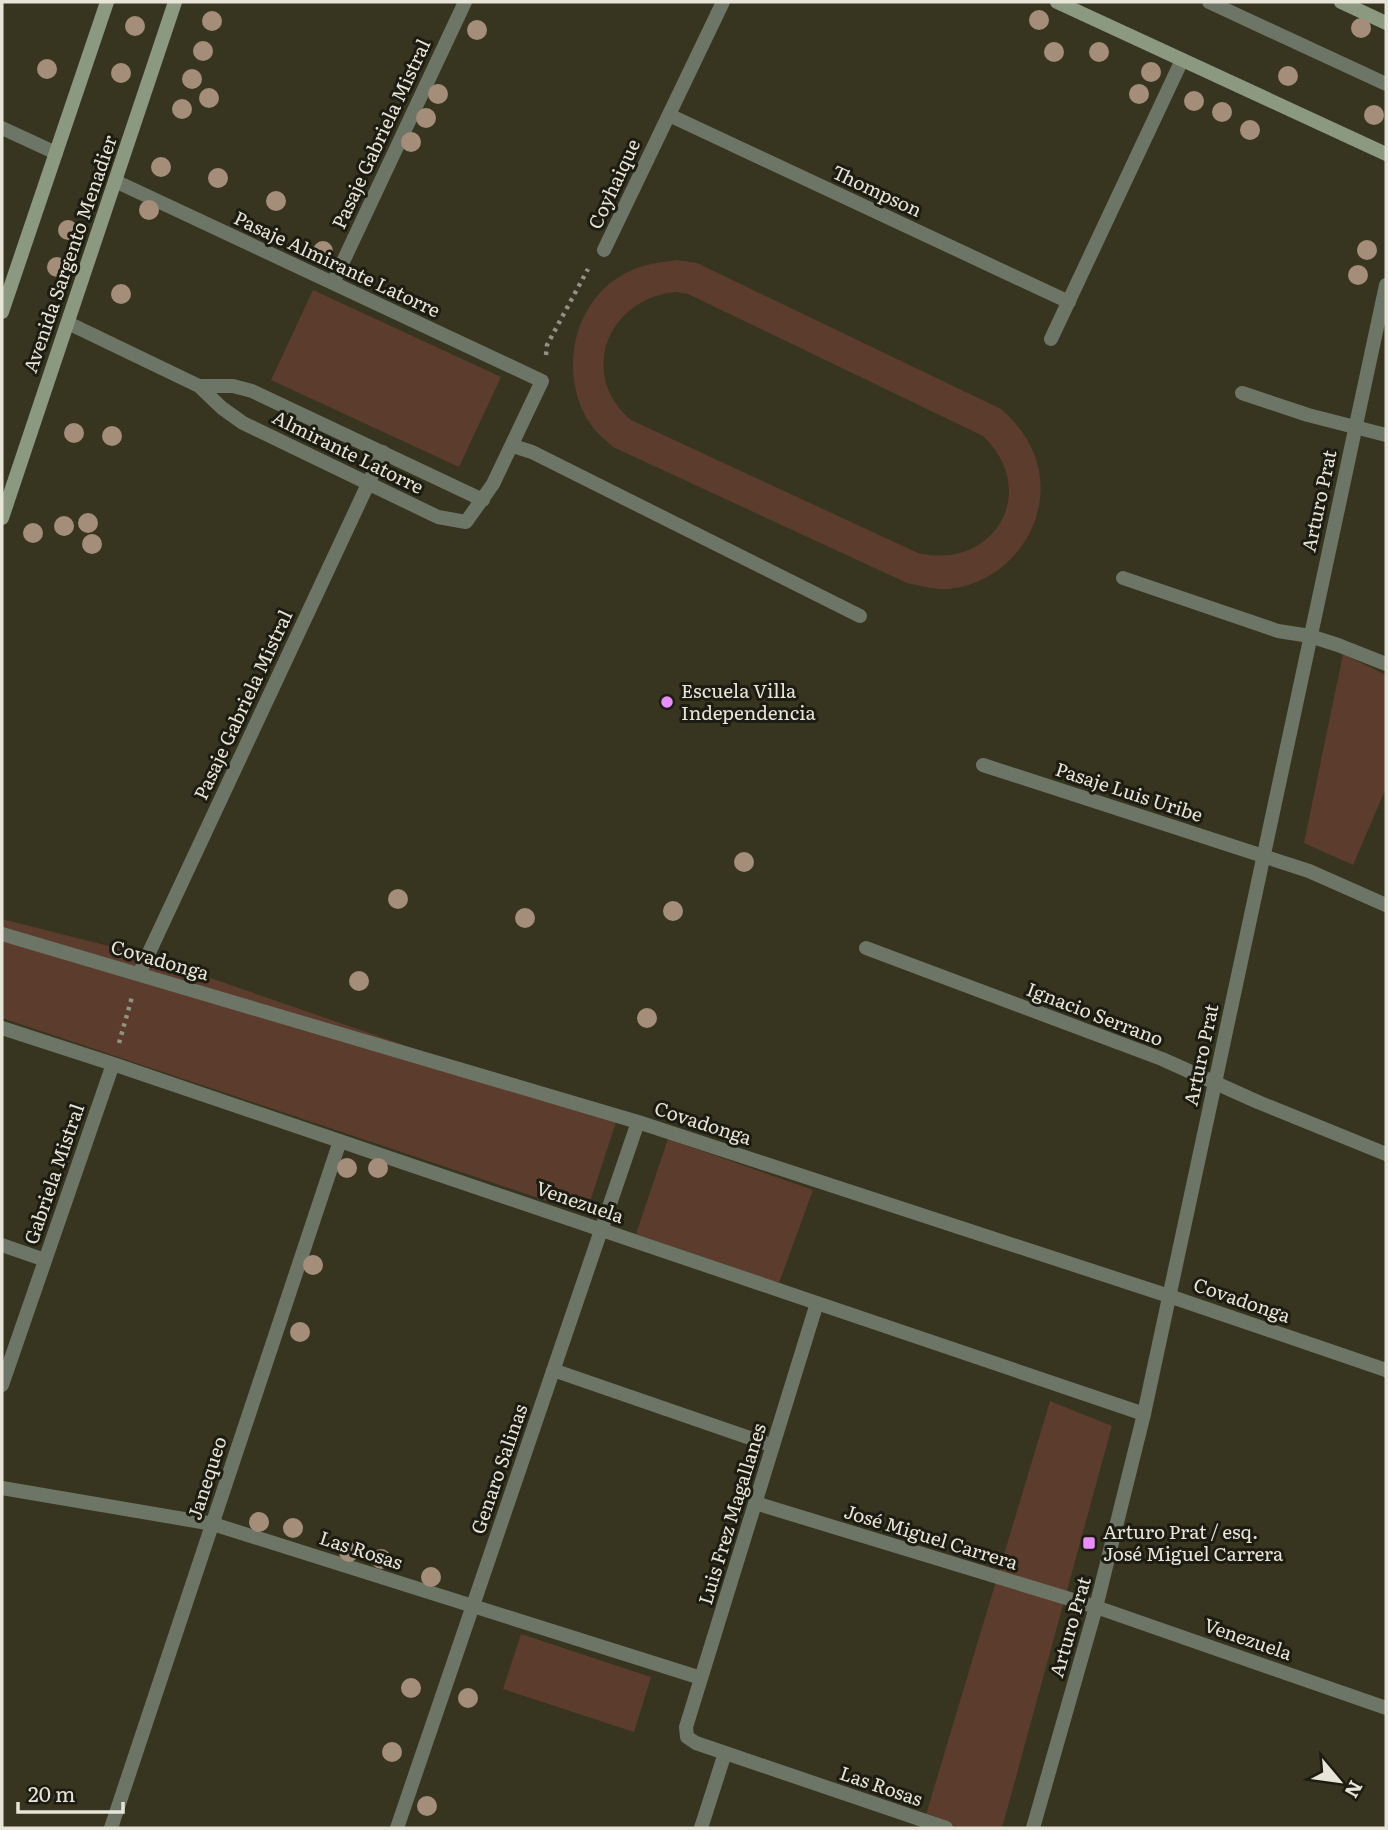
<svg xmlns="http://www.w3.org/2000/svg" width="1388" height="1830" font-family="Literata,serif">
<rect width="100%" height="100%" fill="#37351f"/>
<path fill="#5c3c2d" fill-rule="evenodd" d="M 677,260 L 697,263 L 1001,409 C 1016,422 1028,437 1035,456 C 1057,516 1012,583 949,589 C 935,590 921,586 907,583 L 613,447 C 602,437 591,428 585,415 C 557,361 579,287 640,267 C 652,263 664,262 677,260 ZM 676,292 L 688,294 L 983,436 C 1041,491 994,571 918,553 L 631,420 C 577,374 608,298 676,292 Z
M 313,290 L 501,377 L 459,467 L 271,380 Z
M 1343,654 L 1386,675 L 1386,788 L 1353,865 L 1304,843 Z
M 2,919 L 144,955 L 617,1119 L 586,1214 L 2,1018 Z
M 668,1139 L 813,1190 L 779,1283 L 636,1234 Z
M 1050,1401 L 1112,1426 L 1002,1828 L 922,1828 Z
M 521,1634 L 651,1677 L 634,1732 L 503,1689 Z"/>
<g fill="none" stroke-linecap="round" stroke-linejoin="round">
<path stroke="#949281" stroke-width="4.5" stroke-dasharray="3.5 5" stroke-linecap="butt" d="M 546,355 L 547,345 L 588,269
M 119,1043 L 132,997"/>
<path stroke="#6d7566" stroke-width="14" d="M 513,446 L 532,452 L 860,616"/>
<path stroke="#6d7566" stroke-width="14" d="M 1209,2 L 1386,84"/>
<path stroke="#6d7566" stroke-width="14" d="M 669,115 L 1069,302
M 2,128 L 56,153
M 604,250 L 723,2
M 333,283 L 465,2
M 68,323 L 199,386 L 222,408 L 243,423 L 438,517 L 466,522 L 493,484 L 542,381 L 115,181
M 1051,339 L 1182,60
M 199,386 L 233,386 L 252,391 L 483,500
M 1242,393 L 1308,415 L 1386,435
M 1123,578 L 1278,631 L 1310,636 L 1338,645 L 1386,664
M 983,765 L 1309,871 L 1386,905
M 2,934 L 638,1122 L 1169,1296 L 1386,1370
M 866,948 L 1162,1059 L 1258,1102 L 1386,1154
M 139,974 L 383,452
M 2,1028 L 113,1064 L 1144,1414
M 2,1245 L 45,1260
M 817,1303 L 686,1727 L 687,1737 L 696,1743 L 946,1828
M 553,1370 L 773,1446
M 2,1385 L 113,1064
M 2,1488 L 213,1524 L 701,1678
M 755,1503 L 1096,1607 L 1386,1708
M 111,1828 L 340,1141
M 397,1828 L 638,1122
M 701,1828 L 725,1753"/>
<path stroke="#6d7566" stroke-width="14" d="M 1033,1828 L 1096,1607 L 1144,1414 L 1386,285"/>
<path stroke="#8c9981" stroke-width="14" d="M 1057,2 L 1386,154
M 1341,2 L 1386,23
M 2,312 L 107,2
M 2,518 L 175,2"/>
</g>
<g fill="#a48d79">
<circle cx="1039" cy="20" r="10"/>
<circle cx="212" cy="21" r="10"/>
<circle cx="135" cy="26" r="10"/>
<circle cx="1361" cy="28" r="10"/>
<circle cx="477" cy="30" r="10"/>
<circle cx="203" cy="51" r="10"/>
<circle cx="1054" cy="52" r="10"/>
<circle cx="1099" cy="52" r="10"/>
<circle cx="47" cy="69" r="10"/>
<circle cx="1151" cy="72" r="10"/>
<circle cx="121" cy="73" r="10"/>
<circle cx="1288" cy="76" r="10"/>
<circle cx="192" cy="79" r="10"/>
<circle cx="438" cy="94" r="10"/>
<circle cx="1139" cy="94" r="10"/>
<circle cx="209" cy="98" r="10"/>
<circle cx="1194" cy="101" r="10"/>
<circle cx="182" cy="109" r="10"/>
<circle cx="1222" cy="112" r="10"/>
<circle cx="1374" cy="115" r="10"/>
<circle cx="426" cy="118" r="10"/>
<circle cx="1250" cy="130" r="10"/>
<circle cx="411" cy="142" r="10"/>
<circle cx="161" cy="167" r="10"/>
<circle cx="218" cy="178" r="10"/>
<circle cx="276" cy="201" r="10"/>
<circle cx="149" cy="210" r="10"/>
<circle cx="68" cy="230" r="10"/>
<circle cx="1367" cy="250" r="10"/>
<circle cx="323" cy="251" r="10"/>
<circle cx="57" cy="267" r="10"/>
<circle cx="1358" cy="275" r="10"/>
<circle cx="121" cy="294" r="10"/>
<circle cx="74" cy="433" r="10"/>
<circle cx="112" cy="436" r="10"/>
<circle cx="88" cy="523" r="10"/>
<circle cx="64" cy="526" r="10"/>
<circle cx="33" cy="533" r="10"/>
<circle cx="92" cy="544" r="10"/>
<circle cx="744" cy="862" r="10"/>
<circle cx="398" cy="899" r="10"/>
<circle cx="673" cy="911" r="10"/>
<circle cx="525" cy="918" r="10"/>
<circle cx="359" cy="981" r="10"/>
<circle cx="647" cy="1018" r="10"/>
<circle cx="347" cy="1168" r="10"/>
<circle cx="378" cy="1168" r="10"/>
<circle cx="313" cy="1265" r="10"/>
<circle cx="300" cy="1332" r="10"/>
<circle cx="259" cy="1522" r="10"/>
<circle cx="293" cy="1528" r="10"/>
<circle cx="349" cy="1552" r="10"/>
<circle cx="381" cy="1559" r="10"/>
<circle cx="431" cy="1577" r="10"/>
<circle cx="411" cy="1688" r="10"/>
<circle cx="468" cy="1698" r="10"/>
<circle cx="392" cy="1752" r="10"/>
<circle cx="427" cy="1806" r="10"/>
</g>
<g fill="#e88eff" stroke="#1d1c12" stroke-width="2.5">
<circle cx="667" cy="702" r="7"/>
<rect x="1082" y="1536" width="14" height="14" rx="3.5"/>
</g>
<g text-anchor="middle" stroke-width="6" stroke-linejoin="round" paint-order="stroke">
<g font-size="19" fill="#e7e5d8" stroke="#1d1c12">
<text transform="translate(381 134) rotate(-65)" y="7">Pasaje Gabriela Mistral</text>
<text transform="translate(614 184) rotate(-65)" y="7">Coyhaique</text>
<text transform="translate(877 191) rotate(25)" y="7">Thompson</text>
<text transform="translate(70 254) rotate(-71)" y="7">Avenida Sargento Menadier</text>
<text transform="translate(337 264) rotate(25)" y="7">Pasaje Almirante Latorre</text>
<text transform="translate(348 452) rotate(26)" y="7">Almirante Latorre</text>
<text transform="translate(1319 501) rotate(-78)" y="7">Arturo Prat</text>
<text transform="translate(243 705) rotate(-65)" y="7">Pasaje Gabriela Mistral</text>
<text transform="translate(1129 792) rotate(18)" y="7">Pasaje Luis Uribe</text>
<text transform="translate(160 960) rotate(16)" y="7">Covadonga</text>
<text transform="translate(1095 1014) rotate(21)" y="7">Ignacio Serrano</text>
<text transform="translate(1201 1055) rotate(-78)" y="7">Arturo Prat</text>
<text transform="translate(703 1123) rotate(18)" y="7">Covadonga</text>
<text transform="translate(54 1174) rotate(-71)" y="7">Gabriela Mistral</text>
<text transform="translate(580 1202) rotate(19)" y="7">Venezuela</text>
<text transform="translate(1242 1300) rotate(19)" y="7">Covadonga</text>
<text transform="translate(499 1469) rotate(-71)" y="7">Genaro Salinas</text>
<text transform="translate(207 1478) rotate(-72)" y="7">Janequeo</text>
<text transform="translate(732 1514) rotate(-73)" y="7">Luis Frez Magallanes</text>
<text transform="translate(931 1537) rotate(17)" y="7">José Miguel Carrera</text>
<text transform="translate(361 1550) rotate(18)" y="7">Las Rosas</text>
<text transform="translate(1070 1627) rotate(-74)" y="7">Arturo Prat</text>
<text transform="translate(1248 1639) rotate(19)" y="7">Venezuela</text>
<text transform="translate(881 1786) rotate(19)" y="7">Las Rosas</text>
</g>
<g font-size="19" fill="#e7e5d8" stroke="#1d1c12" text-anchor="start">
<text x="681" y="698">Escuela Villa<tspan x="681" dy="22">Independencia</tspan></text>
<text x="1103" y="1539">Arturo Prat / esq.<tspan x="1103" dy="22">José Miguel Carrera</tspan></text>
</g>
</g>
<rect width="1388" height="1830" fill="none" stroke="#e7e5d8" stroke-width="7"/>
<g transform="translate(1339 1781) rotate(119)" stroke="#1d1c12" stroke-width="5" paint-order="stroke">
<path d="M0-5L12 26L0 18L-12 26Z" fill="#e7e5d8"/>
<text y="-10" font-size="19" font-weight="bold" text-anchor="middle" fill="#e7e5d8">N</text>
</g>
<path d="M18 1802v10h105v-10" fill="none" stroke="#e7e5d8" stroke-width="3.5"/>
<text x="28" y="1802" font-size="21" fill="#e7e5d8" stroke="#1d1c12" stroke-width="5" paint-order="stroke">20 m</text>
</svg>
